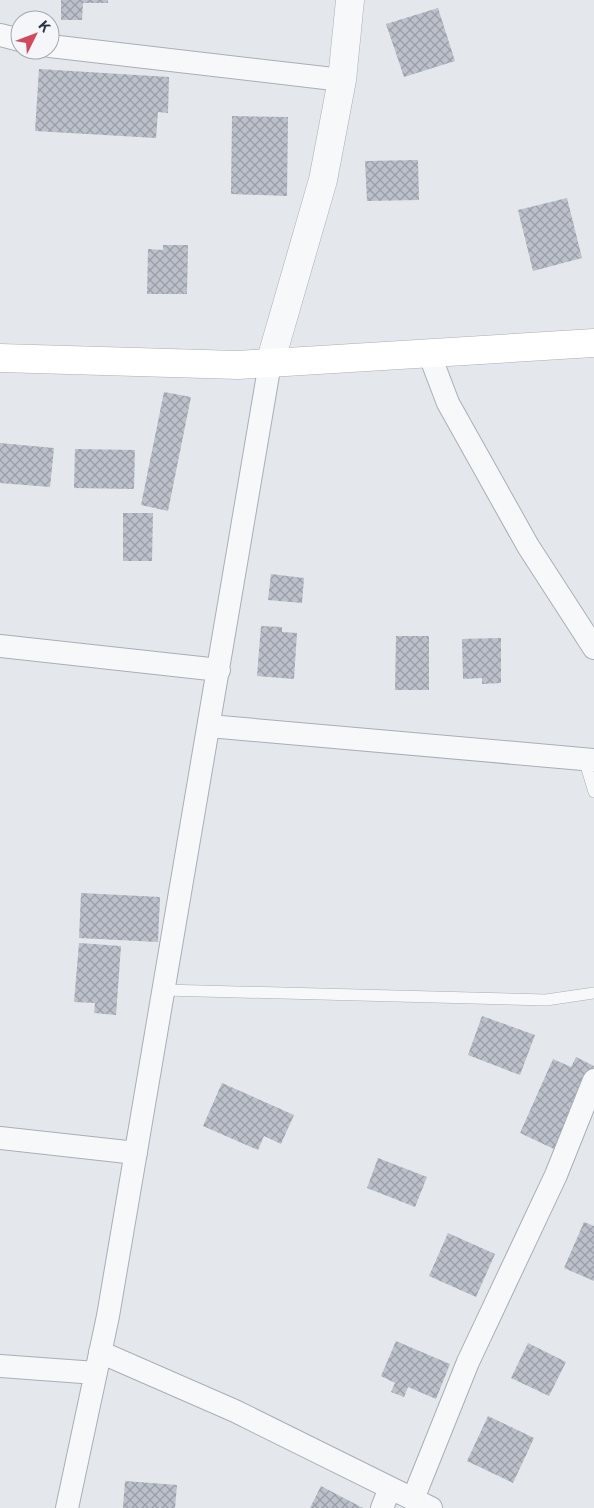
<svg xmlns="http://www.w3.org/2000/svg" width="594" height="1508" font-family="'Public Sans',sans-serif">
<defs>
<pattern id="building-cross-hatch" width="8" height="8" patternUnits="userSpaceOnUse" patternTransform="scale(1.25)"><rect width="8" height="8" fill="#bbc0ca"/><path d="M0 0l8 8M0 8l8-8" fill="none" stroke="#989da6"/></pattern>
</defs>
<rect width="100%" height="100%" fill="#e4e7ec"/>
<path fill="url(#building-cross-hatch)" d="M 61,0 L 108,0 L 108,3 L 83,3 L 82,20 L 61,20 Z
M 438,8 L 455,61 L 404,77 L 386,24 Z
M 39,69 L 169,77 L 168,113 L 158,112 L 156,138 L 35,131 Z
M 232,116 L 288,117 L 287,196 L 231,194 Z
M 418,160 L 419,200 L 367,201 L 365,161 Z
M 567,198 L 582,258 L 533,271 L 518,210 Z
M 163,245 L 188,245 L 187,294 L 147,294 L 148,249 L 163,250 Z
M 164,392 L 191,397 L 168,511 L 141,505 Z
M 0,443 L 54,448 L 50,487 L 0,483 Z
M 75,449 L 135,450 L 134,489 L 74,488 Z
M 123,513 L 153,513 L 152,561 L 123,561 Z
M 271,574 L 304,578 L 302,603 L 268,600 Z
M 261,626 L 282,627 L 282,632 L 297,633 L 294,679 L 257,676 Z
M 396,636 L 429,636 L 429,690 L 395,690 Z
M 501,638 L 501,683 L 482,684 L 482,678 L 463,679 L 462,639 Z
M 81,893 L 160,897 L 158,942 L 79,938 Z
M 79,943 L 121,946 L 116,1015 L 94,1013 L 95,1003 L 74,1002 Z
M 482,1016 L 535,1035 L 520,1075 L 468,1055 Z
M 576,1057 L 594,1066 L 556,1150 L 520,1133 L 553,1059 L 571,1067 Z
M 222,1083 L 294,1115 L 281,1144 L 264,1136 L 258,1150 L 203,1126 Z
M 378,1158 L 427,1177 L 415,1207 L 367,1188 Z
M 584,1222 L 594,1226 L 594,1281 L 564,1268 Z
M 448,1233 L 495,1254 L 476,1297 L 429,1276 Z
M 396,1341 L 450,1364 L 436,1399 L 408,1387 L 404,1397 L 391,1392 L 395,1383 L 381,1376 Z
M 528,1343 L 566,1362 L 549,1396 L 511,1378 Z
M 488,1416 L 534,1438 L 513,1483 L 467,1461 Z
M 125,1481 L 177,1485 L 175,1508 L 123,1508 Z
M 321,1486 L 363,1508 L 310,1508 Z"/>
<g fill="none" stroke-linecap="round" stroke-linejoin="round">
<defs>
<path id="service" d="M 584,759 L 594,792
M 164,990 L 546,1000 L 594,993"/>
<path id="minor" d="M 0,35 L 20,40
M 50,46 L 342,80
M 429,353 L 448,403 L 528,546 L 594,648
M 0,646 L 219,670
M 209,726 L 594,760
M 0,1138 L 136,1153
M 100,1352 L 235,1411 L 431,1508
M 0,1366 L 96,1373
M 413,1499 L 468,1362 L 556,1175 L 594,1080
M 67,1508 L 108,1316 L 270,363
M 382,1508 L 390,1488"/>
<path id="tertiary" d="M 270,363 L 323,180 L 342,80 L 350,0"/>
<path id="secondary" d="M 0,358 L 238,365 L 594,343"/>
</defs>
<use href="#service" stroke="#a9aeb7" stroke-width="12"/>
<use href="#minor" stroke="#a9aeb7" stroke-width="24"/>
<use href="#tertiary" stroke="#a9aeb7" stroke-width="29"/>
<use href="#secondary" stroke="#a9aeb7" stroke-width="29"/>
<use href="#service" stroke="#f7f8fa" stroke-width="11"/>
<use href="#minor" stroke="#f7f8fa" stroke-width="22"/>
<use href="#tertiary" stroke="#f7f8fa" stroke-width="28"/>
<use href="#secondary" stroke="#fff" stroke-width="28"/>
</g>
<g transform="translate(35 35) rotate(48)"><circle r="24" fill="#f4f6f9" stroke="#a4a8b1"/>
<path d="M0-4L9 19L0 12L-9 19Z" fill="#d1495b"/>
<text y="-8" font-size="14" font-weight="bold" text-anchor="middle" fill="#2b3445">K</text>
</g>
</svg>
